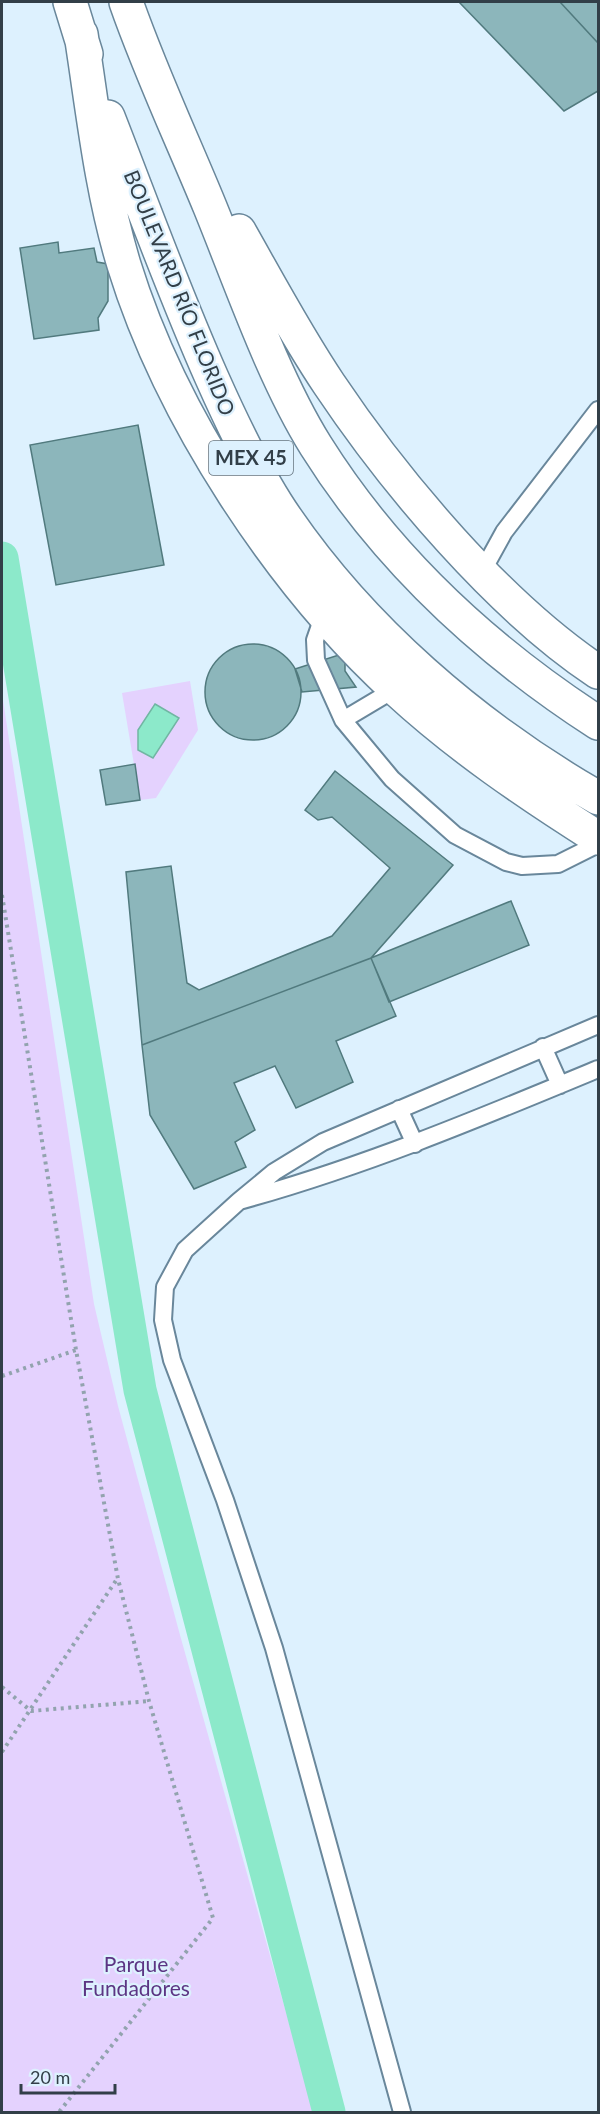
<svg xmlns="http://www.w3.org/2000/svg" width="600" height="2114" font-family="Lato,sans-serif">
<rect width="100%" height="100%" fill="#ddf1fe"/>
<path fill="#e4d2fe" d="M 190,681 L 198,730 L 156,798 L 140,800 L 122,693 Z
M 2,693 L 94,1304 L 118,1406 L 180,1635 L 314,2112 L 2,2112 Z"/>
<path fill="#8ce9ca" stroke="#71b6a3" stroke-width="1.5" d="M 155,704 L 179,718 L 153,758 L 138,750 L 138,730 Z"/>
<g fill="none" stroke-linecap="round" stroke-linejoin="round">
<path stroke="#8ce9ca" stroke-width="33" d="M 2,558 L 140,1390 L 329,2112"/>
</g>
<path fill="#8cb6bb" stroke="#517a7e" stroke-width="1.5" d="M 459,2 L 560,2 L 598,43 L 598,91 L 564,111 Z
M 560,2 L 598,2 L 598,43 Z
M 58,242 L 59,253 L 94,248 L 97,262 L 108,264 L 108,301 L 98,318 L 99,330 L 34,339 L 20,248 Z
M 138,425 L 164,565 L 56,585 L 30,445 Z
M205 692a48 48 0 1 1 96 0a48 48 0 1 1-96 0Z
M 345,653 L 345,671 L 356,687 L 302,692 L 295,669 Z
M 135,764 L 140,800 L 106,805 L 100,770 Z
M 335,771 L 453,865 L 371,958 L 142,1045 L 126,872 L 171,866 L 187,983 L 199,990 L 332,936 L 390,868 L 332,817 L 318,820 L 305,810 Z
M 511,901 L 529,945 L 389,1002 L 371,958 Z
M 371,958 L 396,1016 L 336,1041 L 353,1082 L 296,1108 L 275,1066 L 234,1083 L 255,1130 L 235,1142 L 246,1167 L 194,1189 L 150,1115 L 142,1045 Z"/>
<g fill="none" stroke-linecap="round" stroke-linejoin="round">
<defs>
<path id="service" d="M 482,572 L 504,532 L 598,410
M 324,614 L 315,640 L 316,660 L 343,720 L 392,779 L 455,835 L 506,862 L 522,866 L 558,864 L 598,844
M 343,720 L 395,689
M 598,1025 L 323,1142 L 274,1172 L 239,1201 C 363,1167 480,1118 598,1069
M 543,1047 L 560,1085
M 399,1109 L 415,1144
M 239,1201 L 185,1250 L 165,1287 L 163,1320 L 172,1360 L 225,1500 L 274,1648 L 402,2112"/>
<path id="primary" d="M 70,2 L 86,54
M 126,2 C 150,71 182,139 210,207 C 241,283 273,377 316,446 C 387,559 487,651 598,723
M 81,34 C 93,111 101,190 124,265 C 171,417 280,583 397,690 C 459,747 527,793 598,838
M 108,117 C 142,204 174,293 212,378 C 232,423 254,470 281,511 C 360,629 476,728 598,798
M 239,231 C 268,282 296,335 329,384 C 396,484 499,606 598,672"/>
</defs>
<use href="#service" stroke="#69879b" stroke-width="20"/>
<use href="#primary" stroke="#69879b" stroke-width="36"/>
<path stroke="#92a3ae" stroke-width="4" stroke-dasharray="3 4.5" stroke-linecap="butt" d="M 2,895 L 76,1350 L 118,1579 L 149,1701 L 213,1918 L 59,2112
M 2,1376 L 76,1350
M 2,1687 L 31,1711 L 149,1701
M 2,1752 L 117,1579"/>
<use href="#service" stroke="#fff" stroke-width="16"/>
<use href="#primary" stroke="#fff" stroke-width="33"/>
</g>
<g text-anchor="middle" stroke-width="4.5" stroke-linejoin="round" paint-order="stroke">
<rect fill="#ddf1fe" stroke="#65747f" stroke-width="1.5" x="209" y="441" width="84" height="34" rx="4.5"/>
<g font-size="20" font-weight="bold" fill="#323f48">
<text x="251" y="465">MEX 45</text>
</g>
<g font-size="21" fill="#323f48" stroke="#ddf1fe">
<text transform="translate(179 293) rotate(68)" y="7">BOULEVARD RÍO FLORIDO</text>
</g>
<g font-size="21" fill="#5c3584" stroke="#ddf1fe">
<text x="136" y="1972">Parque<tspan x="136" dy="24">Fundadores</tspan></text>
</g>
</g>
<rect width="600" height="2114" fill="none" stroke="#323f48" stroke-width="6"/>
<path d="M21 2084v9h94v-9" fill="none" stroke="#323f48" stroke-width="3"/>
<text x="30" y="2084" font-size="18" fill="#323f48" stroke="#ddf1fe" stroke-width="4.5" paint-order="stroke">20 m</text>
</svg>
